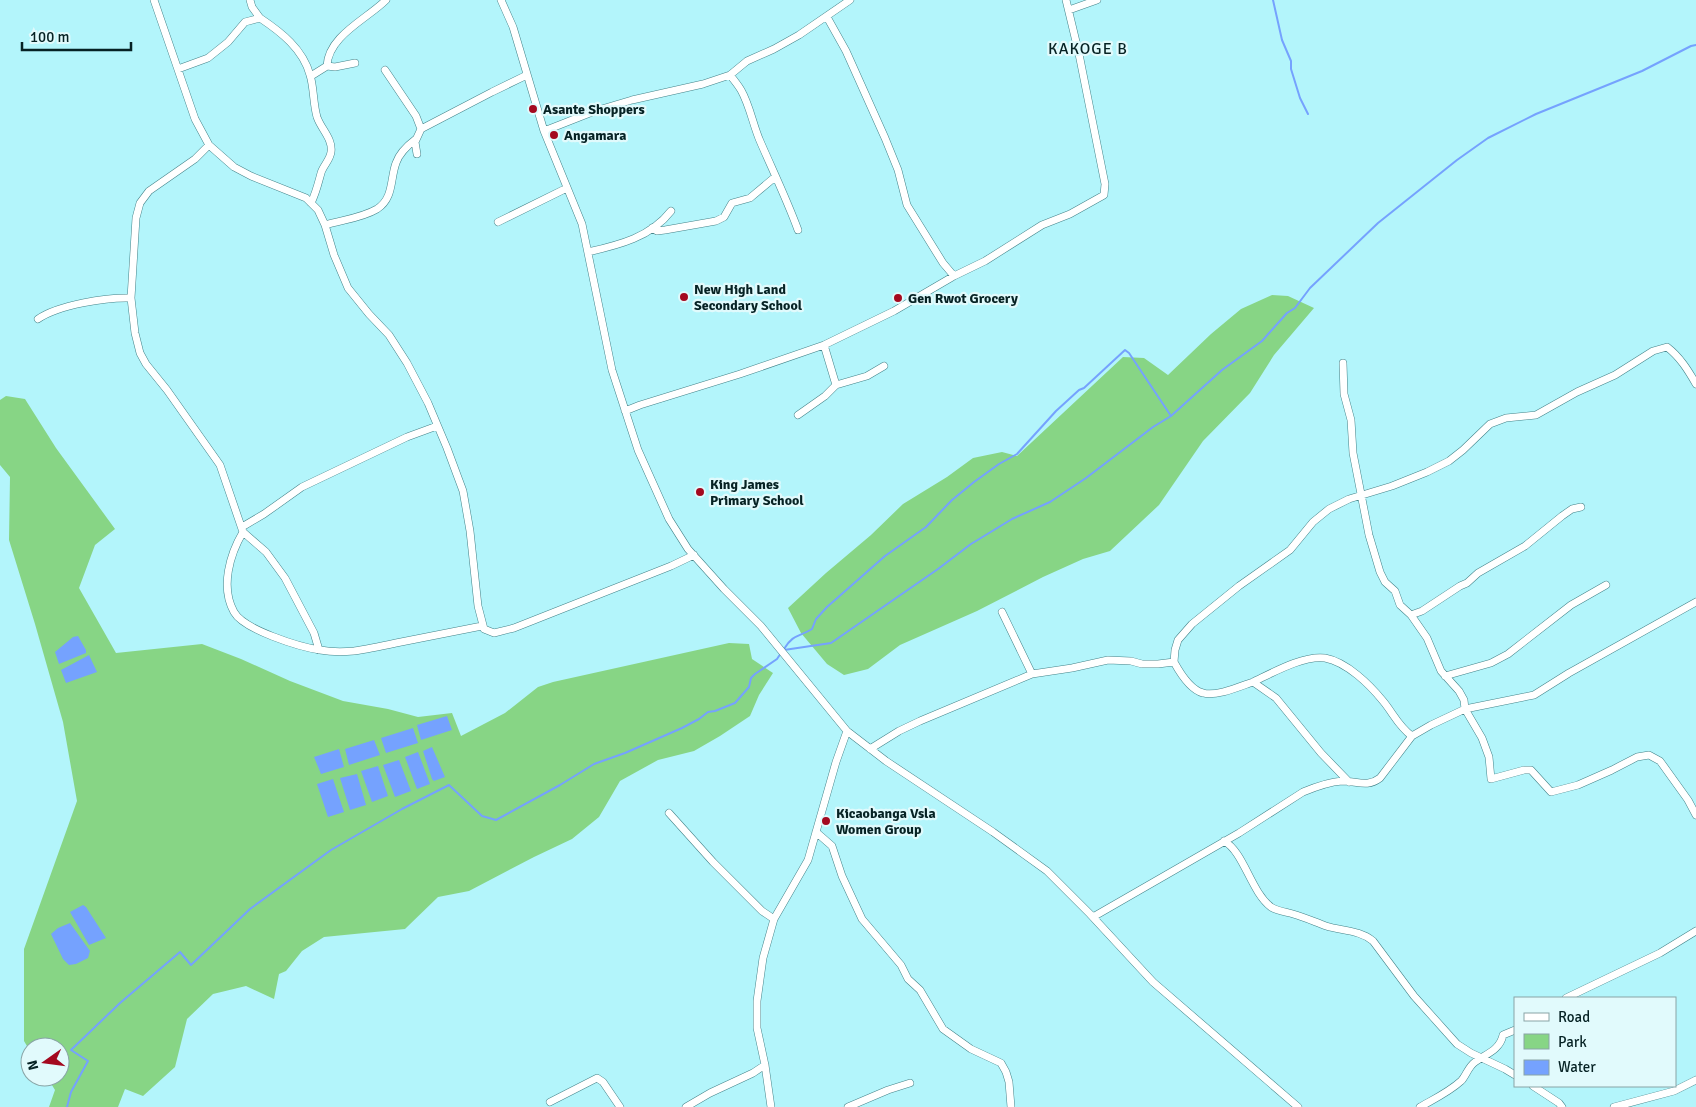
<svg xmlns="http://www.w3.org/2000/svg" width="1696" height="1107" font-family="Signika,sans-serif">
<rect width="100%" height="100%" fill="#b3f5fb"/>
<path fill="#87d585" d="M 1272,295 L 1288,296 L 1314,308 L 1274,355 L 1250,393 L 1203,441 L 1159,505 L 1110,551 L 1083,559 L 1043,577 L 977,611 L 900,645 L 868,669 L 844,675 L 827,664 L 801,633 L 788,608 L 826,573 L 871,535 L 903,504 L 947,477 L 973,458 L 1002,452 L 1017,456 L 1123,357 L 1144,358 L 1168,375 L 1211,334 L 1241,309 Z
M 6,396 L 25,399 L 56,448 L 115,529 L 95,545 L 79,588 L 116,653 L 202,644 L 241,659 L 290,681 L 343,701 L 388,709 L 418,717 L 452,713 L 461,736 L 505,713 L 538,687 L 553,682 L 729,643 L 749,644 L 752,659 L 773,673 L 759,695 L 750,716 L 720,736 L 694,751 L 658,760 L 620,781 L 599,817 L 572,839 L 534,857 L 469,891 L 438,897 L 405,929 L 324,937 L 302,951 L 286,971 L 279,974 L 274,999 L 246,986 L 213,994 L 187,1019 L 175,1067 L 143,1096 L 125,1089 L 118,1107 L 49,1107 L 55,1090 L 47,1077 L 60,1077 L 60,1047 L 30,1047 L 30,1051 L 24,1041 L 24,949 L 77,801 L 63,722 L 35,624 L 9,540 L 10,477 L 0,465 L 0,400 Z"/>
<path fill="#75a2fe" d="M 78,636 L 86,650 L 86,653 L 59,664 L 55,652 L 73,637 Z
M 89,655 L 97,672 L 66,683 L 61,670 Z
M 447,716 L 452,730 L 421,740 L 417,725 Z
M 413,728 L 418,743 L 386,753 L 381,738 Z
M 374,740 L 380,755 L 349,765 L 345,749 Z
M 432,747 L 445,777 L 434,781 L 432,779 L 423,751 Z
M 339,749 L 344,767 L 321,774 L 314,757 Z
M 418,752 L 430,784 L 417,789 L 405,757 Z
M 399,760 L 411,791 L 395,797 L 383,765 Z
M 378,766 L 388,796 L 372,802 L 361,771 Z
M 357,774 L 366,805 L 350,810 L 340,778 Z
M 333,779 L 344,812 L 328,817 L 317,784 Z
M 83,905 L 86,907 L 106,938 L 89,945 L 70,912 Z
M 70,923 L 90,951 L 88,958 L 76,964 L 69,965 L 63,959 L 51,934 L 58,928 Z"/>
<g fill="none" stroke-linecap="round" stroke-linejoin="round">
<path stroke="#75a2fe" stroke-width="2" d="M 1273,0 L 1282,40 L 1291,61 L 1291,69 L 1300,98 L 1308,114
M 784,649 C 793,634 799,637 812,629 L 816,619 L 827,607 L 885,556 L 926,527 L 952,500 L 974,482 L 999,464 L 1017,454 L 1056,411 L 1079,390 L 1084,388 L 1125,350 L 1129,353 L 1171,416 L 1222,370 L 1262,341 L 1287,313 L 1295,308 L 1310,288 L 1378,223 L 1457,160 L 1488,138 L 1536,114 L 1642,71 L 1691,46 L 1696,45
M 784,650 L 831,643 L 938,569 L 971,544 L 1012,519 L 1050,502 L 1086,478 L 1153,427 L 1171,416
M 67,1107 L 71,1092 L 88,1061 L 71,1050 L 120,1003 L 180,952 L 191,965 L 250,909 L 331,850 L 402,809 L 449,785 L 482,816 L 496,820 L 560,785 L 594,764 L 625,753 L 682,728 L 699,719 L 708,712 L 715,711 L 735,703 L 749,687 L 751,678 L 755,674 L 777,659 L 781,653"/>
<defs>
<path id="street" d="M 154,0 L 195,119 L 209,145 L 234,167 L 251,176 L 306,198 L 318,210 L 325,225 L 334,255 L 348,288 L 369,314 L 389,335 L 407,363 L 428,403 L 447,448 L 463,491 L 470,531 L 478,606 L 484,629 L 494,633 L 514,628 L 671,566 L 694,555
M 250,0 L 252,7 L 260,18
M 501,0 L 513,27 L 544,131 L 582,224 L 612,370 L 638,450 L 669,519 L 688,549 L 724,589 L 761,626 L 847,731 L 886,761 L 993,832 L 1047,871 L 1090,914 L 1153,982 L 1298,1107
M 1069,10 L 1097,0
M 827,17 L 846,51 L 885,138 L 898,170 L 907,205 L 943,263 L 954,276
M 327,66 C 328,36 367,19 386,0
M 178,69 L 208,58 L 228,42 L 245,22 L 260,18 C 281,32 303,49 310,75 C 314,88 313,103 317,117 C 321,129 333,139 331,152 C 330,160 323,166 321,173 C 318,184 316,193 311,203
M 385,70 L 416,116 L 421,129
M 730,75 C 734,80 738,85 741,90 C 750,106 753,125 760,141 C 773,171 787,200 798,230
M 311,76 L 327,66 L 335,67 L 355,63
M 544,131 L 595,111 L 632,100 L 703,84 L 730,75 L 747,61 L 774,49 L 799,35 L 850,0
M 209,145 L 195,159 L 149,191 L 140,203 L 136,218 L 131,298 L 135,333 L 140,353 L 146,364 L 167,390 L 220,465 L 243,532 L 266,552 L 285,578 L 314,633 L 319,650
M 417,154 L 415,142 L 421,129 L 492,92 L 527,75
M 498,222 L 567,188
M 325,225 C 342,220 362,218 377,209 C 394,198 390,179 396,163 C 399,154 408,145 416,139
M 652,228 L 657,231 L 665,230 L 716,221 L 724,217 L 732,203 L 750,198 L 775,177
M 588,252 C 619,245 651,237 671,211
M 38,319 C 58,305 107,297 131,298
M 1343,363 L 1344,394 L 1351,420 L 1353,453 L 1369,535 L 1380,572 L 1385,582 L 1395,591 L 1400,605 L 1411,615 L 1427,638 L 1441,671 L 1459,691 L 1464,700 L 1465,709 L 1482,738 L 1489,757 L 1491,779 L 1524,770 L 1531,770 L 1551,792 L 1578,785 L 1612,770 L 1637,757 L 1649,755 L 1660,761 L 1688,800 L 1696,815
M 836,385 L 867,376 L 884,366
M 625,411 L 640,405 L 740,374 L 824,345 L 894,311 L 954,276 L 985,261 L 1042,225 L 1070,214 L 1104,195 L 1105,184 L 1079,54 L 1066,0
M 798,415 L 825,396 L 836,385 L 824,345
M 242,527 L 264,514 L 302,487 L 407,437 L 437,426
M 243,532 C 230,554 220,587 234,612 C 244,630 300,647 320,650 C 331,652 343,652 354,651 C 368,649 382,646 396,643 C 425,637 453,632 482,626
M 1002,612 L 1032,674
M 1411,615 L 1422,611 L 1460,586 L 1467,583 L 1478,573 L 1525,546 L 1562,516 L 1572,509 L 1581,507
M 1174,662 C 1180,673 1191,690 1203,693 C 1216,697 1241,686 1253,682 L 1276,698 L 1321,753 L 1349,782
M 1445,676 L 1491,663 L 1508,654 L 1571,605 L 1606,585
M 1253,682 C 1272,673 1304,655 1325,658 C 1347,662 1370,685 1383,701 C 1393,713 1399,727 1412,736
M 870,749 L 899,731 L 920,721 L 1032,674 L 1072,668 L 1108,660 L 1131,661 L 1142,664 L 1158,664 L 1174,662 L 1175,650 L 1178,640 L 1192,624 L 1239,586 L 1290,550 L 1313,522 L 1329,509 L 1349,499 L 1392,486 L 1427,472 L 1449,461 L 1463,450 L 1490,424 L 1506,418 L 1536,415 L 1577,392 L 1615,375 L 1653,351 L 1667,347 C 1680,357 1688,370 1696,384
M 669,813 L 713,862 L 762,911 L 774,919
M 816,832 L 832,846 L 842,876 L 862,919 L 901,965 L 908,979 L 920,990 L 943,1029 L 971,1049 L 1001,1063 L 1006,1072 L 1009,1082 L 1011,1107
M 1224,841 C 1244,852 1251,892 1271,907 C 1277,911 1286,912 1293,914 C 1304,917 1315,922 1326,926 C 1342,931 1360,930 1373,941 L 1414,996 L 1457,1044 L 1471,1053 L 1505,1069 L 1515,1075
M 1093,917 L 1239,833 L 1303,792 C 1315,787 1329,782 1342,781 C 1357,781 1367,788 1380,778 L 1412,736 L 1431,725 L 1465,709 L 1534,695 L 1569,673 L 1696,602
M 1566,998 L 1660,953 L 1696,931
M 1533,1086 L 1559,1103 L 1562,1107
M 550,1102 L 597,1078 L 603,1082 L 620,1107
M 686,1107 L 710,1093 L 753,1073 L 765,1065
M 771,1107 L 765,1065 L 757,1028 L 757,1001 L 763,958 L 774,919 L 808,860 L 836,762 L 847,731
M 848,1107 L 888,1090 L 910,1083
M 1420,1107 C 1434,1099 1449,1092 1461,1081 C 1466,1076 1468,1067 1475,1062 C 1486,1054 1500,1050 1503,1035 L 1515,1030
M 1614,1107 L 1674,1091 L 1696,1080"/>
</defs>
<use href="#street" stroke="#438389" stroke-width="8"/>
<use href="#street" stroke="#fff" stroke-width="7"/>
</g>
<g fill="#a4091f" stroke="#e1fafc" stroke-width="2">
<circle cx="533" cy="109" r="5"/>
<circle cx="554" cy="135" r="5"/>
<circle cx="684" cy="297" r="5"/>
<circle cx="898" cy="298" r="5"/>
<circle cx="700" cy="492" r="5"/>
<circle cx="826" cy="821" r="5"/>
</g>
<g text-anchor="middle" stroke-width="4.5" stroke-linejoin="round" paint-order="stroke">
<g font-size="14" font-weight="bold" fill="#062224" stroke="#e1fafc" text-anchor="start">
<text x="543" y="114">Asante Shoppers</text>
<text x="564" y="140">Angamara</text>
<text x="694" y="294">New High Land<tspan x="694" dy="16">Secondary School</tspan></text>
<text x="908" y="303">Gen Rwot Grocery</text>
<text x="710" y="489">King James<tspan x="710" dy="16">Primary School</tspan></text>
<text x="836" y="818">Kicaobanga Vsla<tspan x="836" dy="16">Women Group</tspan></text>
</g>
<g font-size="16" letter-spacing="1" fill="#062224" stroke="#e1fafc">
<text x="1088" y="54">KAKOGE B</text>
</g>
</g>
<rect x="1514" y="997" width="162" height="90" fill="#e1fafc" stroke="#89a4a6"/>
<rect x="1524" y="1013" width="25" height="8" fill="#ffffff" stroke="#89a4a6"/>
<text x="1558" y="1022" font-size="15" fill="#062224">Road</text>
<rect x="1524" y="1034" width="25" height="15" fill="#87d585" stroke="#89a4a6"/>
<text x="1558" y="1047" font-size="15" fill="#062224">Park</text>
<rect x="1524" y="1060" width="25" height="15" fill="#75a2fe" stroke="#89a4a6"/>
<text x="1558" y="1072" font-size="15" fill="#062224">Water</text>
<g transform="translate(45 1062) rotate(256)"><circle r="24" fill="#e1fafc" stroke="#89a4a6"/>
<path d="M0-4L9 19L0 12L-9 19Z" fill="#a4091f"/>
<text y="-8" font-size="14" font-weight="bold" text-anchor="middle" fill="#062224">N</text>
</g>
<path d="M22 42v8h109v-8" fill="none" stroke="#062224" stroke-width="2.5"/>
<text x="30" y="42" font-size="15" fill="#062224" stroke="#e1fafc" stroke-width="4" paint-order="stroke">100 m</text>
</svg>
